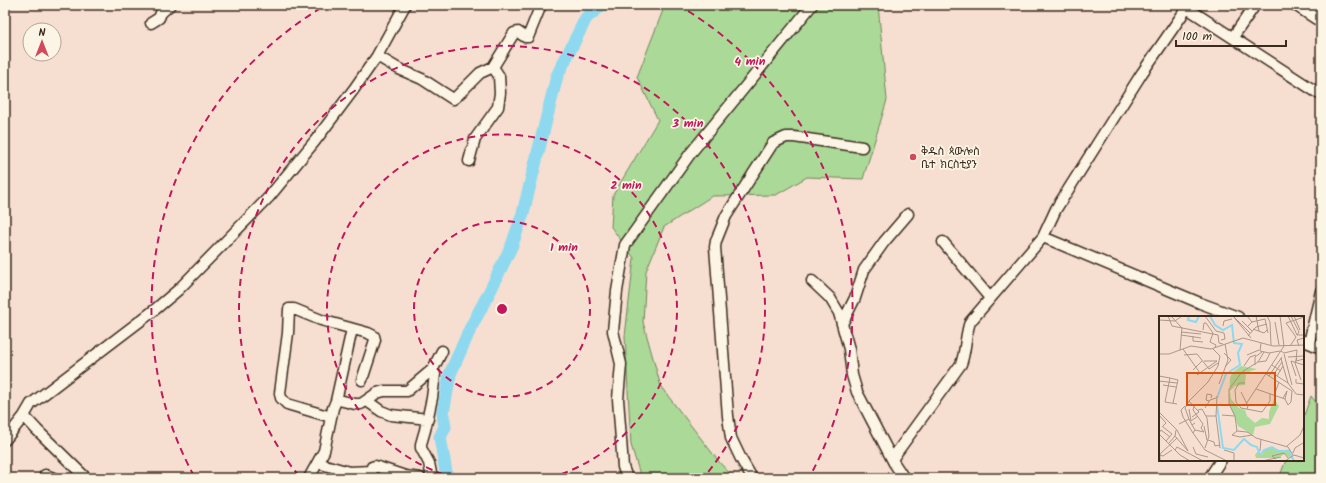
<svg xmlns="http://www.w3.org/2000/svg" width="1326" height="483" font-family="Kalam,'Noto Sans Ethiopic',sans-serif">
<rect width="100%" height="100%" fill="#f6dfd1"/>
<filter id="ink" filterUnits="userSpaceOnUse"><feTurbulence type="fractalNoise" baseFrequency=".025" numOctaves="2"/><feDisplacementMap in="SourceGraphic" scale="8" xChannelSelector="R" yChannelSelector="G"/><feConvolveMatrix kernelMatrix="1 2 1 2 8 2 1 2 1" color-interpolation-filters="sRGB"/></filter>
<g filter="url(#ink)">
<path fill="#abd998" stroke="#73825b" d="M 665,5 L 878,5 L 887,100 L 863,179 L 807,177 L 776,195 L 712,196 L 664,227 L 646,271 L 643,322 L 661,387 L 720,463 L 734,478 L 641,478 L 631,445 L 625,336 L 634,258 L 611,227 L 613,195 L 658,120 L 637,77 Z
M 1311,396 L 1321,408 L 1321,478 L 1279,478 L 1286,460 L 1303,460 L 1303,418 Z"/>
<g fill="none" stroke-linecap="round" stroke-linejoin="round">
<path stroke="#8ed9ef" stroke-width="13" d="M 448,478 L 446,472 L 440,437 L 445,427 L 443,413 L 450,374 L 471,327 L 490,291 L 512,245 L 523,213 L 557,76 L 586,18 L 602,5"/>
<defs>
<path id="minor" d="M 1295,5 L 1321,22
M 1187,8 L 1321,95
M 1312,15 L 1318,5
M 151,23 L 159,18 L 161,13 L 170,5
M 1233,37 L 1255,5
M 377,56 L 399,69 L 422,79 L 453,99 L 456,97 L 480,73 L 493,67 L 514,33 L 518,32 L 525,37 L 528,37 L 541,5
M 469,161 L 475,139 L 498,107 L 500,93 L 499,76 L 493,67
M 1043,237 L 1200,303 L 1238,317
M 943,242 L 990,298
M 812,281 L 830,298 L 839,313 L 849,349 L 852,375 L 857,392 L 894,463 L 904,478
M 842,324 L 855,298 L 864,270 L 884,242 L 908,214
M 1304,341 L 1321,348
M 1309,343 L 1321,291
M 336,401 L 352,329
M 367,401 L 381,411 L 391,415 L 428,419
M 331,417 L 287,404 L 281,398 L 280,393 L 288,333 L 289,309 L 294,309 L 321,320 L 368,333 L 374,336 L 375,340 L 362,380
M 5,440 L 24,416
M 892,459 L 961,364 C 966,351 965,336 970,322 L 1043,237 L 1056,209 L 1142,73 L 1189,5
M 318,463 L 349,472 L 371,471
M 45,475 L 54,478
M 86,478 L 37,430 L 24,416 L 31,404 L 152,312 L 178,290 L 269,197 L 315,141 L 354,89 L 377,56 L 405,5
M 309,478 L 324,451 L 333,408 L 336,401 L 339,400 L 355,404 L 361,404 L 377,393 L 384,391 L 407,391 L 433,369 L 442,351
M 371,478 L 372,467 L 375,466 L 405,476 L 420,478
M 432,478 L 429,463 L 421,448 L 421,444 L 425,430 L 432,398 L 435,374 L 433,369
M 627,478 L 623,467 L 618,399 L 621,364 L 613,331 L 617,291 L 625,245 L 690,154 L 812,5
M 752,478 L 741,459 L 731,438 L 728,416 L 715,247 L 716,241 L 726,216 L 773,143 L 786,137 L 794,137 L 862,147
M 1209,478 L 1221,460"/>
</defs>
<use href="#minor" stroke="#3b2a1e" stroke-width="13"/>
<use href="#minor" stroke="#fcf5e5" stroke-width="10"/>
</g>
</g>
<g fill="none" stroke="#c2185b" stroke-width="2" stroke-dasharray="7 5">
<circle cx="502" cy="309" r="88"/>
<path d="M455 478A175 175 0 1 1 549 478"/>
<path d="M299 476A263 263 0 1 1 705 476"/>
<path d="M194 476A351 351 0 0 1 326 5M678 5A351 351 0 0 1 810 476"/>
</g>
<circle fill="#d1495b" stroke="#fcf5e5" stroke-width="1.5" cx="913" cy="157" r="4"/>
<g text-anchor="middle" stroke-width="3.5" stroke-linejoin="round" paint-order="stroke">
<g font-size="11" fill="#3b2a1e" stroke="#fcf5e5" text-anchor="start">
<text x="921" y="155">ቅዱስ ጳውሎስ<tspan x="921" dy="13">ቤተ ክርስቲያን</tspan></text>
</g>
</g>
<g transform="translate(1159 316)">
<rect width="145" height="145" fill="#f6dfd1"/>
<path d="M 82,50 L 98,53 L 87,57 L 86,69 L 76,70 L 71,75 L 72,83 L 80,92 L 86,94 L 88,100 L 96,107 L 103,102 L 110,103 L 110,96 L 115,83 L 120,90 L 111,108 L 96,111 L 94,119 L 79,110 L 70,87 L 71,62 L 73,57 ZM 113,131 L 123,135 L 131,133 L 132,140 L 130,142 L 126,138 L 118,142 L 97,142 L 96,139 L 99,135 L 103,139 L 105,134 Z" fill="#abd998"/>
<path fill="none" stroke="#8ed9ef" stroke-width="2" d="M 30,0 L 29,4 L 37,6 L 40,0M 51,0 L 56,9 L 64,14 L 73,9 L 75,27 L 83,28 L 79,37 L 81,49 L 67,58 L 58,82M 58,89 L 64,132 L 75,134 L 85,123 L 92,129 L 98,131 L 101,139 L 105,134 L 113,131 L 119,135 L 130,135 L 135,145"/>
<path fill="none" stroke="#ab9789" stroke-width="1" d="M 9,0 L 13,10 L 59,19 L 60,27 L 64,28M 12,0 L 22,11M 46,0 L 57,15 L 65,17 L 66,23 L 62,24M 74,0 L 92,22M 88,0 L 93,6 L 89,10M 97,0 L 100,15M 108,0 L 111,6 L 112,29M 129,0 L 138,19 L 145,19M 132,0 L 140,16 L 138,19M 135,0 L 141,14M 75,1 L 91,17M 0,4 L 16,5 L 23,0M 83,5 L 93,15M 93,6 L 106,3 L 109,17M 116,6 L 120,29M 64,10 L 65,5 L 73,3M 94,13 L 105,17 L 108,14M 44,14 L 45,7 L 47,7 L 54,17M 22,16 L 42,18M 54,17 L 51,26 L 57,29 L 56,32M 22,19 L 42,22M 34,20 L 34,25 L 44,26M 89,20 L 97,11 L 108,8M 102,27 L 101,35 L 110,37 L 121,35M 131,30 L 137,21 L 127,7 L 145,1M 140,30 L 138,24 L 145,22M 24,33 L 41,57M 21,34 L 23,11M 122,35 L 125,37 L 138,34 L 137,45 L 145,43M 65,37 L 72,44 L 66,51M 0,38 L 10,38 L 32,30 L 52,33 L 84,22 L 114,30 L 145,29M 125,38 L 133,69M 25,39 L 38,38 L 50,53 L 59,47M 88,39 L 100,34M 129,41 L 145,40M 138,42 L 136,47 L 142,64M 45,45 L 58,45M 99,46 L 107,45 L 111,37M 96,49 L 96,41 L 103,36M 113,49 L 116,51 L 123,41M 85,50 L 91,41 L 97,39M 34,54 L 43,45M 112,56 L 118,60 L 124,50 L 122,42M 115,58 L 123,46M 38,59 L 58,45M 0,60 L 11,62 L 6,86 L 18,88M 110,60 L 116,51 L 122,55M 118,60 L 129,67 L 124,50M 137,60 L 132,45 L 145,49M 11,62 L 19,64 L 14,87M 137,63 L 137,67 L 145,68M 0,65 L 18,67M 86,67 L 80,67 L 76,74 L 77,86 L 82,92 L 103,96 L 111,85 L 111,78M 129,67 L 137,78 L 145,79M 60,68 L 69,44 L 66,28M 4,69 L 17,71M 97,73 L 126,83 L 129,89 L 132,86 L 133,75 L 107,58M 82,76 L 89,90 L 88,93M 115,80 L 120,66M 124,82 L 128,75 L 126,83M 30,85 L 26,92 L 30,103M 50,85 L 47,84 L 48,78 L 53,79 L 52,82M 87,88 L 125,30 L 121,0M 26,90 L 22,94 L 24,101 L 34,117M 35,90 L 34,94 L 44,108 L 42,112 L 45,116M 46,92 L 51,84 L 57,82M 30,93 L 32,105 L 39,100M 39,94 L 43,93 L 48,102 L 50,120 L 46,132M 0,96 L 18,114 L 29,135M 0,99 L 7,107 L 3,111M 63,99 L 75,100M 47,100 L 57,100 L 61,132M 57,100 L 58,80M 33,101 L 40,96 L 30,85 L 49,66 L 59,50 L 61,40 L 54,33M 36,107 L 33,109 L 36,114 L 45,116M 20,108 L 30,103 L 33,109M 45,110 L 48,124M 4,111 L 13,118 L 7,125M 36,114 L 34,117 L 46,134 L 68,145M 78,115 L 76,100 L 70,88 L 70,73 L 83,56 L 99,46 L 105,36M 0,117 L 2,114 L 11,121M 0,118 L 21,139 L 31,145M 93,119 L 81,121 L 73,119 L 78,115 L 88,116 L 90,117 L 97,122 L 129,131 L 134,139M 16,120 L 29,135M 49,124 L 55,126 L 56,130 L 61,129M 10,127 L 16,120 L 17,114M 128,130 L 141,119 L 145,110M 34,131 L 37,138 L 49,141M 16,134 L 18,131 L 44,145M 65,134 L 75,137 L 75,145M 101,135 L 102,123M 134,137 L 136,132 L 144,127M 0,139 L 4,140 L 13,134M 117,143 L 113,140 L 125,137 L 129,142M 1,145 L 1,138 L 18,122M 103,145 L 122,141M 126,145 L 135,139 L 145,142"/>
<path fill="#d7540e" fill-opacity="0.15" stroke="#d7540e" stroke-width="2" d="M 28,57 L 116,57 L 116,89 L 28,89 Z"/>
<rect width="145" height="145" fill="none" stroke="#3b2a1e" stroke-width="2"/>
</g>
<circle cx="502" cy="309" r="6" fill="#c2185b" stroke="#fcf5e5" stroke-width="2"/>
<g font-size="12" text-anchor="middle" font-weight="bold" fill="#c2185b" stroke="#fcf5e5" stroke-width="3.5" stroke-linejoin="round" paint-order="stroke">
<text x="750" y="65">4 min</text>
<text x="688" y="127">3 min</text>
<text x="626" y="189">2 min</text>
<text x="564" y="251">1 min</text>
</g>
<rect width="1326" height="483" fill="none" stroke="#fcf5e5" stroke-width="20"/>
<rect x="10" y="10" width="1306" height="463" fill="none" stroke="#3b2a1e" stroke-width="1.5" filter="url(#ink)"/>
<g transform="translate(42 42)"><circle r="19" fill="#fcf5e5" stroke="#afa495"/>
<path d="M0-3L7 15L0 10L-7 15Z" fill="#d1495b"/>
<text y="-6" font-size="11" font-weight="bold" text-anchor="middle" fill="#3b2a1e">N</text>
</g>
<path d="M1176 40v6h110v-6" fill="none" stroke="#3b2a1e" stroke-width="2"/>
<text x="1182" y="40" font-size="12" fill="#3b2a1e" stroke="#fcf5e5" stroke-width="3" paint-order="stroke">100 m</text>
</svg>
